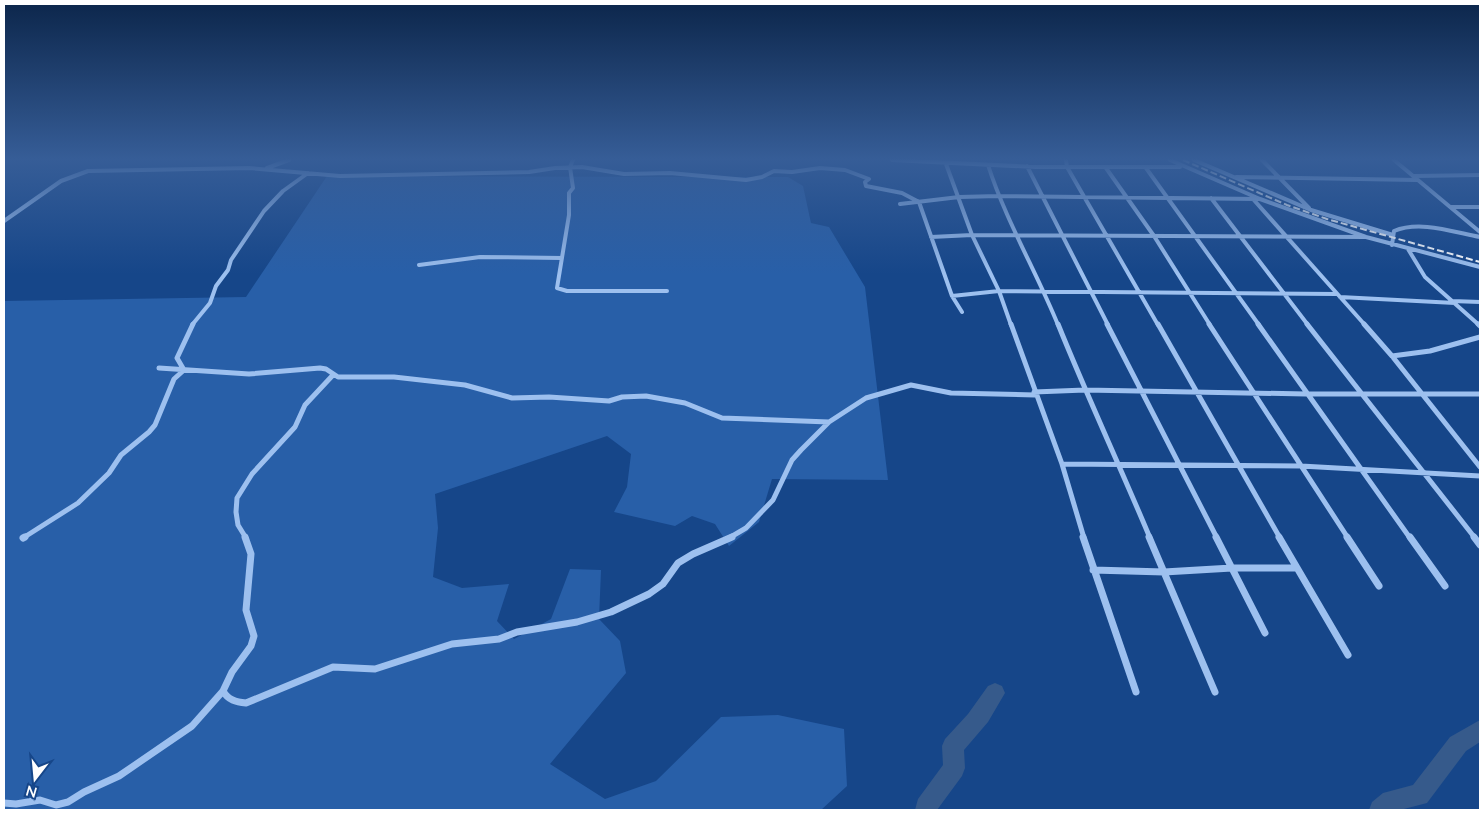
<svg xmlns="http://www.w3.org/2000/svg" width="1484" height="814" font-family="Lato,sans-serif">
<rect width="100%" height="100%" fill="#164689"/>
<path fill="#285fa8" d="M 327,176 L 788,177 L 803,186 L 811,223 L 829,227 L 865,287 L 888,480 L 772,479 L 759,522 L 729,546 L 715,524 L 692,516 L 675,526 L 614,512 L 627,487 L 631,454 L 607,436 L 435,494 L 438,528 L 433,577 L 462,588 L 509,584 L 497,621 L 514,639 L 551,619 L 570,569 L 601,570 L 599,619 L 620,641 L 626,673 L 550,764 L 605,799 L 656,781 L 721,717 L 778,715 L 844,729 L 847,786 L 821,810 L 4,810 L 4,301 L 246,297 Z"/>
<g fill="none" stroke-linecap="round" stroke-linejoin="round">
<path fill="#365a8b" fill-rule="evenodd" d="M 995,683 L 1002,686 L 1005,693 L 988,722 L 964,750 L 965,768 L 962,776 L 937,810 L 915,810 L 918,799 L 943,765 L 942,746 L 945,739 L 968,714 L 988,686 Z
M 1480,720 L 1480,742 L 1466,751 L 1427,803 L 1400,810 L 1369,810 L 1372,802 L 1383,793 L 1413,785 L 1450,737 Z"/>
<path stroke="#9dc0ef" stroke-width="4" d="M 573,160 L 570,167 L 573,188 L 569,193 L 569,215 L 557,288 L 567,291 L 667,291
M 892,160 L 1036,167 L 1180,167
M 1066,160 L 1067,167 L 1158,325
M 1170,160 L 1260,199 L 1366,237 L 1480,267
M 1194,160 L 1311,210 L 1393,235
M 1262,160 L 1309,208
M 1394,160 L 1480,232
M 946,164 L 972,235 L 999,291 L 1011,325
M 988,165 C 1006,221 1036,271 1058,325
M 1027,166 L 1108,325
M 267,168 L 289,160
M 1106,168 L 1154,236 L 1210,325
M 1146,168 L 1259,325
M 1413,176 L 1480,175
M 1236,177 L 1418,180
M 1211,198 L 1308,325
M 1253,199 L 1365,325
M 900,204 L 959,197 L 998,196 L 1260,199
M 1451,207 L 1480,207
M 4,221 L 61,181 L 88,171 L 249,168 L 340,176 L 529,172 L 555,168 L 582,167 L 624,174 L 670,173 L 746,180 L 762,177 L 774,171 L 792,172 L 820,168 L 845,170 L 869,179 L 865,182 L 866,186 L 902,193 L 919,202 L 952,296 L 962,312
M 931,237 L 972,235 L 1366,237
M 1392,245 L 1394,231 C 1420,220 1453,232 1480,237
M 1408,249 L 1425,277 L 1479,325
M 419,265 L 480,257 L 562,258
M 952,296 L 999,291 L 1337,294
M 1340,297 L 1455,303
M 1452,301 L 1480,302
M 192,325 L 210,303 L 216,286 L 228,270 L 231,260 L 264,211 L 283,191 L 308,173"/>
<path stroke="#9dc0ef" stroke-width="5" d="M 1011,324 L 1062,464 L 1084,538
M 1058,324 C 1087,396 1120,466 1150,538
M 1107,324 L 1217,538
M 1158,324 L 1280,538
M 1209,324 L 1348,538
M 1258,324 L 1410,538
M 1307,324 L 1475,538
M 1364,324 L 1392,356 L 1480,467
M 1478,324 L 1480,326
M 1392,356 L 1430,351 L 1480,337
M 159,368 L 249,374 L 320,368 L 326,369 L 338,377 L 394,377 L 465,385 L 512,398 L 549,397 L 609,401 L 622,397 L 646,396 L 685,403 L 722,418 L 829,422
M 1034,392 L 1085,390 L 1306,394 L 1480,394
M 1062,464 L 1301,466 L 1480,476
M 23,538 L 78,503 L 109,473 L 121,455 L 149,432 L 155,425 L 174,379 L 184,370 L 177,358 L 193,324
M 246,538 L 238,525 L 236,512 L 237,498 L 252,474 L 295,427 L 305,405 L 333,375
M 729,538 L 746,528 L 773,500 L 792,460 L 801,450 L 829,422 L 866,398 L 911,385 L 951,393 L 1035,395"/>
<path stroke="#9dc0ef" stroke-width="7" d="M 1083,537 L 1136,692
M 1149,537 L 1215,692
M 1216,537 L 1265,633
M 1279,537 L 1348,655
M 1347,537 L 1379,586
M 1410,537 L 1445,586
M 1474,537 L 1480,545
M 23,538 L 25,537
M 1093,570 L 1164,572 L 1232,568 L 1297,568
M 223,691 C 228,700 236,702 246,703 L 333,667 L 375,669 L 452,644 L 499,639 L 517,632 L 577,622 L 611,612 L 649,594 L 663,584 L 678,563 L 693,554 L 732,537
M 4,803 L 16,804 L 40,800 L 56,805 L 68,802 L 84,792 L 119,776 L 192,726 L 223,691 L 232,672 L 251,646 L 254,636 L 246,610 L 251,554 L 245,537"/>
<path stroke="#fff" stroke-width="2" stroke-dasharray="7 3" stroke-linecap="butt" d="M 1183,160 L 1287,205 L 1327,219 L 1480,262"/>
</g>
<linearGradient id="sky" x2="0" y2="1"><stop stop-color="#0c264b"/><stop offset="0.58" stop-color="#365d97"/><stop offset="1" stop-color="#365d97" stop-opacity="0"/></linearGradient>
<rect width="1484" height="274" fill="url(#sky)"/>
<rect width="1484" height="814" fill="none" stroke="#ffffff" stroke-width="10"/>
<g transform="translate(35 779) rotate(196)" stroke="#164689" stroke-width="4" paint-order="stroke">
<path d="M0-4L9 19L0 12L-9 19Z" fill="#ffffff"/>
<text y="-8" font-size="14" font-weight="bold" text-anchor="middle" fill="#ffffff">N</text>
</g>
</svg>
